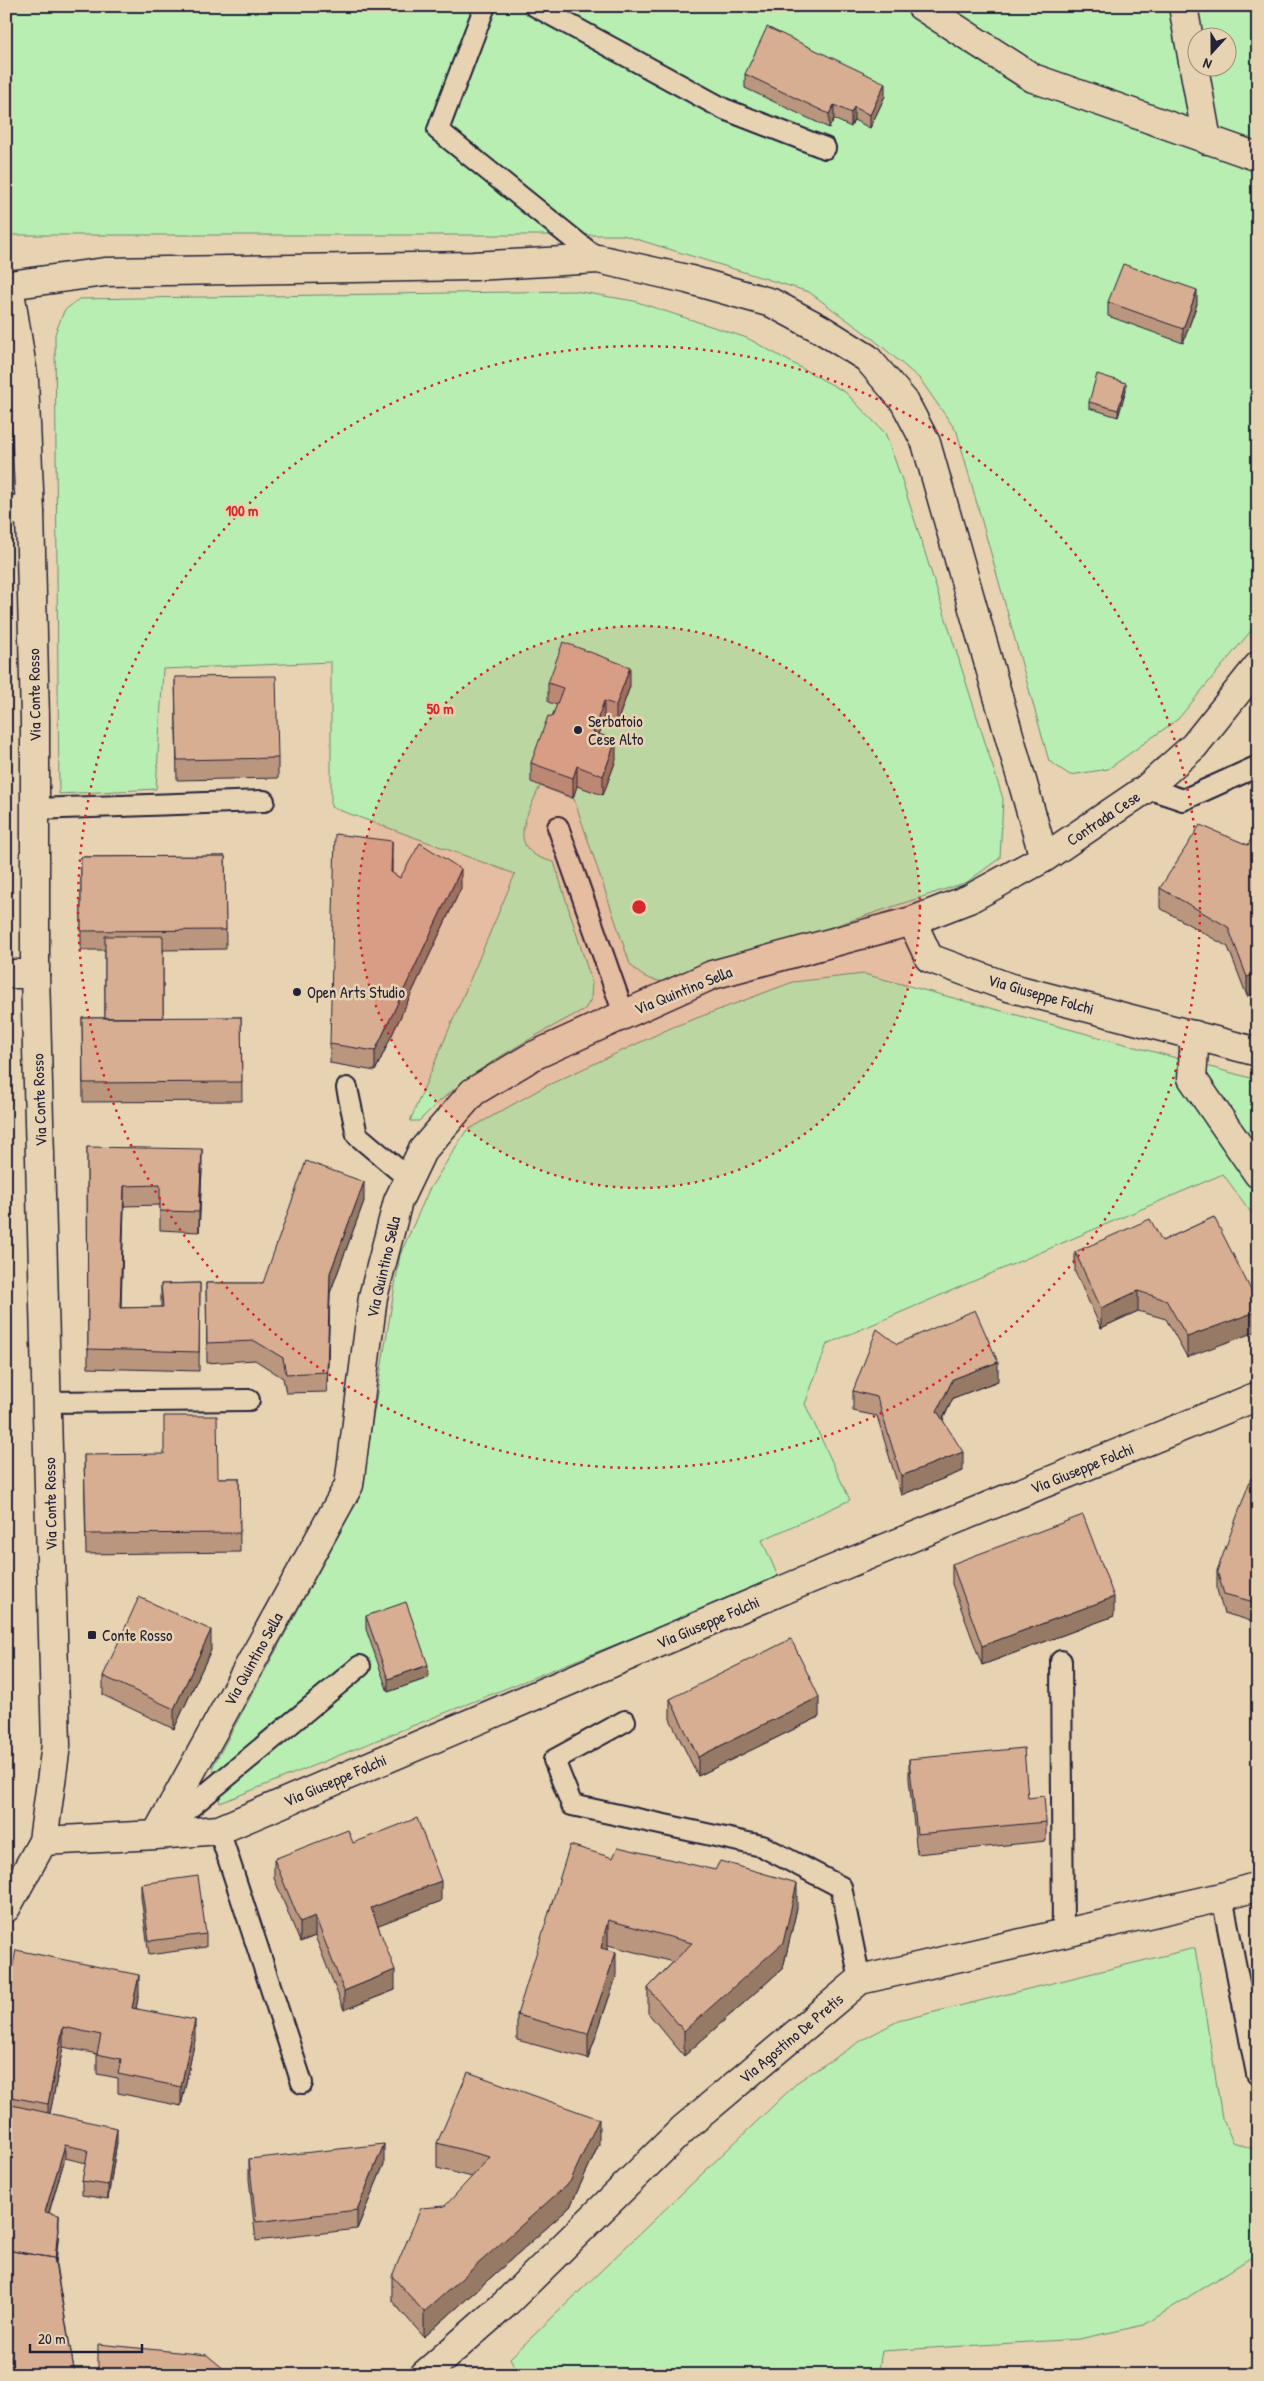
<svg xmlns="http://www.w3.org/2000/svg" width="1264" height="2381" font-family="'Patrick Hand',sans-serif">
<rect width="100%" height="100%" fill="#e7d2b1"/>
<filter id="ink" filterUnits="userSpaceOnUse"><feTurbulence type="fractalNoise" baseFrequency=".02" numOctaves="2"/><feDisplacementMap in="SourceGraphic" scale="10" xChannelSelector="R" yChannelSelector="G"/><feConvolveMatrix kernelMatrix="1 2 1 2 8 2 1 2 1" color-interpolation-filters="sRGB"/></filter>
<g filter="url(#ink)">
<path fill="#b8eeb1" stroke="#6d8876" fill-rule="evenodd" d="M 14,6 L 1258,6 L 1258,618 L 1250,632 L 1178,719 L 1108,769 L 1070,775 L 1049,761 L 957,432 L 920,379 L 872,338 L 809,292 L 623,235 L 12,235 L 6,233 L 6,10 ZM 1196,38 L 1226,38 L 1226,68 L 1196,68 Z
M 575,291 L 634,301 L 747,338 L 845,392 L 885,433 L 901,477 L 1003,799 L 1000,858 L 967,882 L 666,982 C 649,980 641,977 630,964 L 574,799 L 540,786 C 526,818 504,851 554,862 L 592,983 L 591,999 L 585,1009 C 527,1040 466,1072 419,1121 L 410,1121 L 515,874 L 331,807 L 331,662 L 163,669 L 156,789 L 59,794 L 55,334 L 64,311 L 79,299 Z
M 864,974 L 1258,1080 L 1258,1222 L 1223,1174 L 827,1344 L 805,1404 L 850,1500 L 762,1540 L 779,1579 L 220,1803 L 213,1766 L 360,1496 L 400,1255 L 429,1190 L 466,1131 L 542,1088 L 673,1027 L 793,982 Z
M 1195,1948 L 1222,2118 L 1233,2142 L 1258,2151 L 1258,2253 L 1144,2325 L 1079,2339 L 882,2351 L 878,2375 L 519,2375 L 510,2358 L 799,2081 L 864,2039 L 898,2021 Z"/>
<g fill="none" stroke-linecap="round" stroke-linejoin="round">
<defs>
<path id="lane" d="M 485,6 L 438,130 L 598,259
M 535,6 L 724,109 L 825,148
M 1147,788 L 1183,800 L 1258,766
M 35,809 L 264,801
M 558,827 L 624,1014
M 347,1088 L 357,1135 L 409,1179
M 47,1402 L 249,1400
M 1061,1661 L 1063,1933
M 625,1721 L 554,1760 L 572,1805 L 762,1846 L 841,1887 L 860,1980
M 164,1829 L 360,1666
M 219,1830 L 302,2083
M 1222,1897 L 1257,2074"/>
<path id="street" d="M 921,6 L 1033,78 L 1258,157
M 1183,6 L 1207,140
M 9,285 L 105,272 L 474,266 L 598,259 L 687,279 L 772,303 L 819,328 L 867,358 L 904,401 L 926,443 L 1044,858
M 6,509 L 30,512
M 912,921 L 929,958 L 1008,987 L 1258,1052
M 6,974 L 35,974
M 1195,1035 L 1192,1078 L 1258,1174
M 156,1835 L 219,1830 L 795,1585 L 1258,1396
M 43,1841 L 156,1835 L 349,1485 L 373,1297 L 398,1201 L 422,1151 L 473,1092 L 533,1056 L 712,975 L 912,921 L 969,899 L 1044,858 L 1147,788 L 1194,746 L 1258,666
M 424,2375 L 504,2305 L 683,2129 L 860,1980 L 1222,1897 L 1258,1886"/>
<path id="secondary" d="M 6,284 L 9,285 L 24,381 L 30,512 L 35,719 L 35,974 L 56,1745 L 43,1841 L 6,1908"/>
</defs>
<use href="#lane" stroke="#22223b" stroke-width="24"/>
<use href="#street" stroke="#22223b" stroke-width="31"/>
<use href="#secondary" stroke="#22223b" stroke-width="31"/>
<use href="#lane" stroke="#e7d2b1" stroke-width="20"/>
<use href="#street" stroke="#e7d2b1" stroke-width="28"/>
<use href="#secondary" stroke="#e7d2b1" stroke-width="28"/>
</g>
<path fill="#ba967e" stroke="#22223b" d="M 745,74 L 885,96 L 870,128 L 854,120 L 851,127 L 834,119 L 829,128 L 745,88 Z
M 1108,302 L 1197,304 L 1183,343 L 1108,316 Z
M 1126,390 L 1118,417 L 1089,408 L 1089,402 Z
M 175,677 L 278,758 L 278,778 L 177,780 Z
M 548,683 L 630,686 L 616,725 L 604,721 L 599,734 L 616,760 L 603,795 L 577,786 L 573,798 L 531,782 L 531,763 L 552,717 L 557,705 L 548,702 Z
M 1258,828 L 1258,993 L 1247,996 L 1228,947 L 1160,908 L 1160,888 L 1248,845 Z
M 225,856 L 226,949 L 163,950 L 163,1018 L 241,1017 L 242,1101 L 83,1102 L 82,1018 L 105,1018 L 105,950 L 81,950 L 81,857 Z
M 392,860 L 392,873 L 400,878 L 461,888 L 375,1071 L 330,1063 L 330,1044 Z
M 87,1147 L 202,1169 L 199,1232 L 160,1230 L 160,1205 L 124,1206 L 121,1308 L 161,1307 L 161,1284 L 200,1283 L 199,1371 L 88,1368 Z
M 364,1201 L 330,1293 L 327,1392 L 286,1393 L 283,1378 L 255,1360 L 207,1363 L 206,1283 L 263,1283 Z
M 1214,1217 L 1187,1357 L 1166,1319 L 1138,1311 L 1101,1328 L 1075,1272 L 1075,1252 L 1162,1241 Z
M 897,1344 L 998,1381 L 953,1398 L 943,1420 L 963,1471 L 901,1495 L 877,1416 L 853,1411 L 853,1391 Z
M 84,1455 L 218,1478 L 239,1478 L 240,1552 L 86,1554 Z
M 1258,1480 L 1258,1623 L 1224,1613 L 1217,1590 L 1217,1571 Z
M 952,1564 L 1114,1616 L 982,1665 L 952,1584 Z
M 366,1616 L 428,1678 L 388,1692 L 366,1629 Z
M 211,1650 L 174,1729 L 103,1695 L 103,1676 Z
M 670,1699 L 819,1717 L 698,1776 L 670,1719 Z
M 909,1759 L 1028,1798 L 1046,1822 L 1046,1841 L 917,1854 L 909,1779 Z
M 353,1843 L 441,1901 L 378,1925 L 395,1990 L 344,2010 L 315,1936 L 300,1942 L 274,1878 L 274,1859 Z
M 613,1858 L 797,1908 L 783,1968 L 684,2056 L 648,2013 L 648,1988 L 673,1962 L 608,1945 L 607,1950 L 616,1977 L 588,2059 L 517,2040 L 517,2015 Z
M 141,1884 L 206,1934 L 206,1947 L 149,1955 L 141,1897 Z
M 139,1994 L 136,2008 L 195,2040 L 181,2106 L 118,2093 L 118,2078 L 97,2074 L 97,2054 L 63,2047 L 50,2113 L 117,2142 L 108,2199 L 82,2195 L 82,2181 L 86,2163 L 65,2158 L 49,2213 L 59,2229 L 56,2265 L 75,2375 L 10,2375 L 6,2353 L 6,1998 Z
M 437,2143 L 599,2144 L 570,2207 L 424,2337 L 392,2301 L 392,2276 L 472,2177 L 437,2168 Z
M 249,2159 L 384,2164 L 357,2229 L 256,2241 L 249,2179 Z"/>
<path fill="#977a66" stroke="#22223b" d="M 885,83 L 885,96 L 870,128 L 870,115 Z
M 834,105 L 834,119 L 829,128 L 829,114 Z
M 854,107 L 854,120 L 851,127 L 851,113 Z
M 1197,290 L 1197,304 L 1183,343 L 1183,329 Z
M 1126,383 L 1126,390 L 1118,417 L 1118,410 Z
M 630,667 L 630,686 L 616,725 L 616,705 Z
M 604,701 L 604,721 L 593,751 L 593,732 Z
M 616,740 L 616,760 L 603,795 L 603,776 Z
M 577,766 L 577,786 L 573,798 L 573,778 Z
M 392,841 L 392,860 L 391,892 L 391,872 Z
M 461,869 L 461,888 L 375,1071 L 375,1051 Z
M 1258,973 L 1258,993 L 1247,996 L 1247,977 Z
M 202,1149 L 202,1169 L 199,1232 L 199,1212 Z
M 364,1182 L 364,1201 L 330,1293 L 327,1392 L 330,1273 Z
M 124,1186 L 124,1206 L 120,1327 L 120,1308 Z
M 1138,1291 L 1138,1311 L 1101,1328 L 1101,1308 Z
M 1258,1311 L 1258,1331 L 1187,1357 L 1187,1337 Z
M 998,1362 L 998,1381 L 953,1398 L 937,1431 L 937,1411 L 953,1379 Z
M 963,1452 L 963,1471 L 901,1495 L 901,1476 Z
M 1114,1597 L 1114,1616 L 982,1665 L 982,1646 Z
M 211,1630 L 211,1650 L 174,1729 L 174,1709 Z
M 428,1665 L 428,1678 L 388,1692 L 388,1679 Z
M 819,1697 L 819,1717 L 698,1776 L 698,1757 Z
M 441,1881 L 441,1901 L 371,1928 L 371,1908 Z
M 797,1883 L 797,1908 L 783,1968 L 684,2056 L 684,2031 Z
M 315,1916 L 315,1936 L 300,1942 L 300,1922 Z
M 608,1920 L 608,1945 L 601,1973 L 601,1948 Z
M 616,1952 L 616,1977 L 588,2059 L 588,2034 Z
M 395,1970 L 395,1990 L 344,2010 L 344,1991 Z
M 139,1975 L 139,1994 L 132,2027 L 132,2008 Z
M 195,2020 L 195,2040 L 181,2106 L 181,2087 Z
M 63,2027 L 63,2047 L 48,2124 L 48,2104 Z
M 599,2119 L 599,2144 L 570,2207 L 424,2337 L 424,2312 Z
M 117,2128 L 117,2142 L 108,2199 L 108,2185 Z
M 384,2144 L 384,2164 L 357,2229 L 357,2210 Z
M 65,2145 L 65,2158 L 45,2225 L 45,2212 Z
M 59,2215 L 59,2229 L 54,2278 L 54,2264 Z"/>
<path fill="#d8ae92" stroke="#22223b" d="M 767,27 L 885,83 L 870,115 L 854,107 L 851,113 L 834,105 L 829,114 L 745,74 Z
M 1123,264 L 1197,290 L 1183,329 L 1108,302 Z
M 1097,374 L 1126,383 L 1118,410 L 1089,402 Z
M 563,642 L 630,667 L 616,705 L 604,701 L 593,732 L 616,740 L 603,776 L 577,766 L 573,778 L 531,763 L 548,716 L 552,717 L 563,688 L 548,683 Z
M 276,676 L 278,758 L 177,760 L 175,677 Z
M 1200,825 L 1248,845 L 1258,828 L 1258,973 L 1247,977 L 1228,927 L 1160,888 Z
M 335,834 L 392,841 L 391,872 L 400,878 L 420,843 L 461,869 L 375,1051 L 330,1044 Z
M 225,856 L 226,930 L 81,931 L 81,857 Z
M 105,936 L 163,936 L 163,1018 L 105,1018 Z
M 241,1017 L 242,1082 L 83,1083 L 82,1018 Z
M 87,1147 L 202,1149 L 199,1212 L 160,1211 L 160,1185 L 124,1186 L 120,1308 L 163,1307 L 161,1284 L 200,1283 L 199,1352 L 88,1349 Z
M 306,1161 L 364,1182 L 330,1273 L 327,1372 L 286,1374 L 283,1358 L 255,1341 L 207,1343 L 206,1283 L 263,1283 Z
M 1214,1217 L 1258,1304 L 1258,1311 L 1187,1337 L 1166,1300 L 1138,1291 L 1101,1308 L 1075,1252 L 1150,1219 L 1162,1241 Z
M 975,1310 L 998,1362 L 953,1379 L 937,1411 L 963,1452 L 901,1476 L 877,1397 L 853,1391 L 877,1329 L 897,1344 Z
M 164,1416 L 217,1416 L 218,1478 L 239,1478 L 240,1533 L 86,1534 L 84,1455 L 164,1454 Z
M 1251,1478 L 1258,1480 L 1258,1603 L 1224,1594 L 1217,1571 Z
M 1083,1515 L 1114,1597 L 982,1646 L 952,1564 Z
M 139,1597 L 211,1630 L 174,1709 L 103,1676 Z
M 406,1602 L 428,1665 L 388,1679 L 366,1616 Z
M 791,1639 L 819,1697 L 698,1757 L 670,1699 Z
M 1024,1748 L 1028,1798 L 1044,1796 L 1046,1822 L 917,1834 L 909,1759 Z
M 417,1818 L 441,1881 L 371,1908 L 395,1970 L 344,1991 L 315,1916 L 300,1922 L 274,1859 L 348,1830 L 353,1843 Z
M 570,1845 L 613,1858 L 618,1847 L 715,1870 L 720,1861 L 797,1883 L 783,1943 L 684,2031 L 648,1988 L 692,1943 L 608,1920 L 601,1948 L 616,1952 L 588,2034 L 517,2015 Z
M 198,1876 L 206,1934 L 149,1941 L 141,1884 Z
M 16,1950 L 139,1975 L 132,2008 L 195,2020 L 181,2087 L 118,2074 L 121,2059 L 97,2054 L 101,2035 L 63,2027 L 48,2104 L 6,2096 L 6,1998 Z
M 468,2072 L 599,2119 L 570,2182 L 424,2312 L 392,2276 L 421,2208 L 445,2206 L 490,2157 L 437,2143 Z
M 7,2104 L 117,2128 L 108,2185 L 82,2181 L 88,2150 L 65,2145 L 45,2212 L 59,2215 L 55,2260 L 54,2258 L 6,2250 L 6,2108 Z
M 384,2144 L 357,2210 L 256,2222 L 249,2159 Z
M 6,2250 L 54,2258 L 75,2375 L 14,2375 L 6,2334 Z
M 98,2344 L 207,2355 L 231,2375 L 98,2375 Z
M 474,2368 L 479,2375 L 466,2375 Z"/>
</g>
<circle cx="639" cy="907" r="281" fill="#d62828" fill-opacity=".12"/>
<g fill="none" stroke="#d62828" stroke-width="2.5" stroke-dasharray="2.5 5">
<circle cx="639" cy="907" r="281"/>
<circle cx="639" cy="907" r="561"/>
</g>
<g fill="#22223b" stroke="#e7d2b1" stroke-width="2">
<circle cx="578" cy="730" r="5"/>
<circle cx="297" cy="992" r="5"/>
<rect x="87" y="1630" width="10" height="10" rx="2.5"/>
</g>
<g text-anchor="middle" stroke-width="5" stroke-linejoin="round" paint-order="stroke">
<g font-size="16" fill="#22223b" stroke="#e7d2b1">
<text transform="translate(34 695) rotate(-91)" y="6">Via Conte Rosso</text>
<text transform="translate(1103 818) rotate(-34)" y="6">Contrada Cese</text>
<text transform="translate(683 990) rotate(-22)" y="6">Via Quintino Sella</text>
<text transform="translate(1041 994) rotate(16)" y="6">Via Giuseppe Folchi</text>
<text transform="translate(39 1100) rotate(-92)" y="6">Via Conte Rosso</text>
<text transform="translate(383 1267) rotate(-77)" y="6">Via Quintino Sella</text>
<text transform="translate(1082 1468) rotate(-22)" y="6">Via Giuseppe Folchi</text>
<text transform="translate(50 1504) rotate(-91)" y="6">Via Conte Rosso</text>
<text transform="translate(708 1622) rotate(-23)" y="6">Via Giuseppe Folchi</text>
<text transform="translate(253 1659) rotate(-61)" y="6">Via Quintino Sella</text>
<text transform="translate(335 1780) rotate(-23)" y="6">Via Giuseppe Folchi</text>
<text transform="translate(791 2038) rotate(-40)" y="6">Via Agostino De Pretis</text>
</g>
<g font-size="16" fill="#22223b" stroke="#e7d2b1" text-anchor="start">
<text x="588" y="727">Serbatoio<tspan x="588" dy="18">Cese Alto</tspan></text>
<text x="307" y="998">Open Arts Studio</text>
<text x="102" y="1641">Conte Rosso</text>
</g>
</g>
<circle cx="639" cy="907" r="8" fill="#d62828" stroke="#e7d2b1" stroke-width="2.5"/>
<g font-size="15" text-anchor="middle" font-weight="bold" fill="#d62828" stroke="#e7d2b1" stroke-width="5" stroke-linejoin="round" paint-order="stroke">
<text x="242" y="516">100 m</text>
<text x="440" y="714">50 m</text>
</g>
<rect width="1264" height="2381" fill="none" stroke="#e7d2b1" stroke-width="25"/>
<rect x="12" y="12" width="1239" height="2356" fill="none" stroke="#22223b" stroke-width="2" filter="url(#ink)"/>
<g transform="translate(1212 52) rotate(201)"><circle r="24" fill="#e7d2b1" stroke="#988c82"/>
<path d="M0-4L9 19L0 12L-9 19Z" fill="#22223b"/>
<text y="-8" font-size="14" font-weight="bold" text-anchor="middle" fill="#22223b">N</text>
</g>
<path d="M30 2344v8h112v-8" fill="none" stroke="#22223b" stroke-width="2.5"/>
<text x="38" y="2344" font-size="15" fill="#22223b" stroke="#e7d2b1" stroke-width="4" paint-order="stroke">20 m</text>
</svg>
